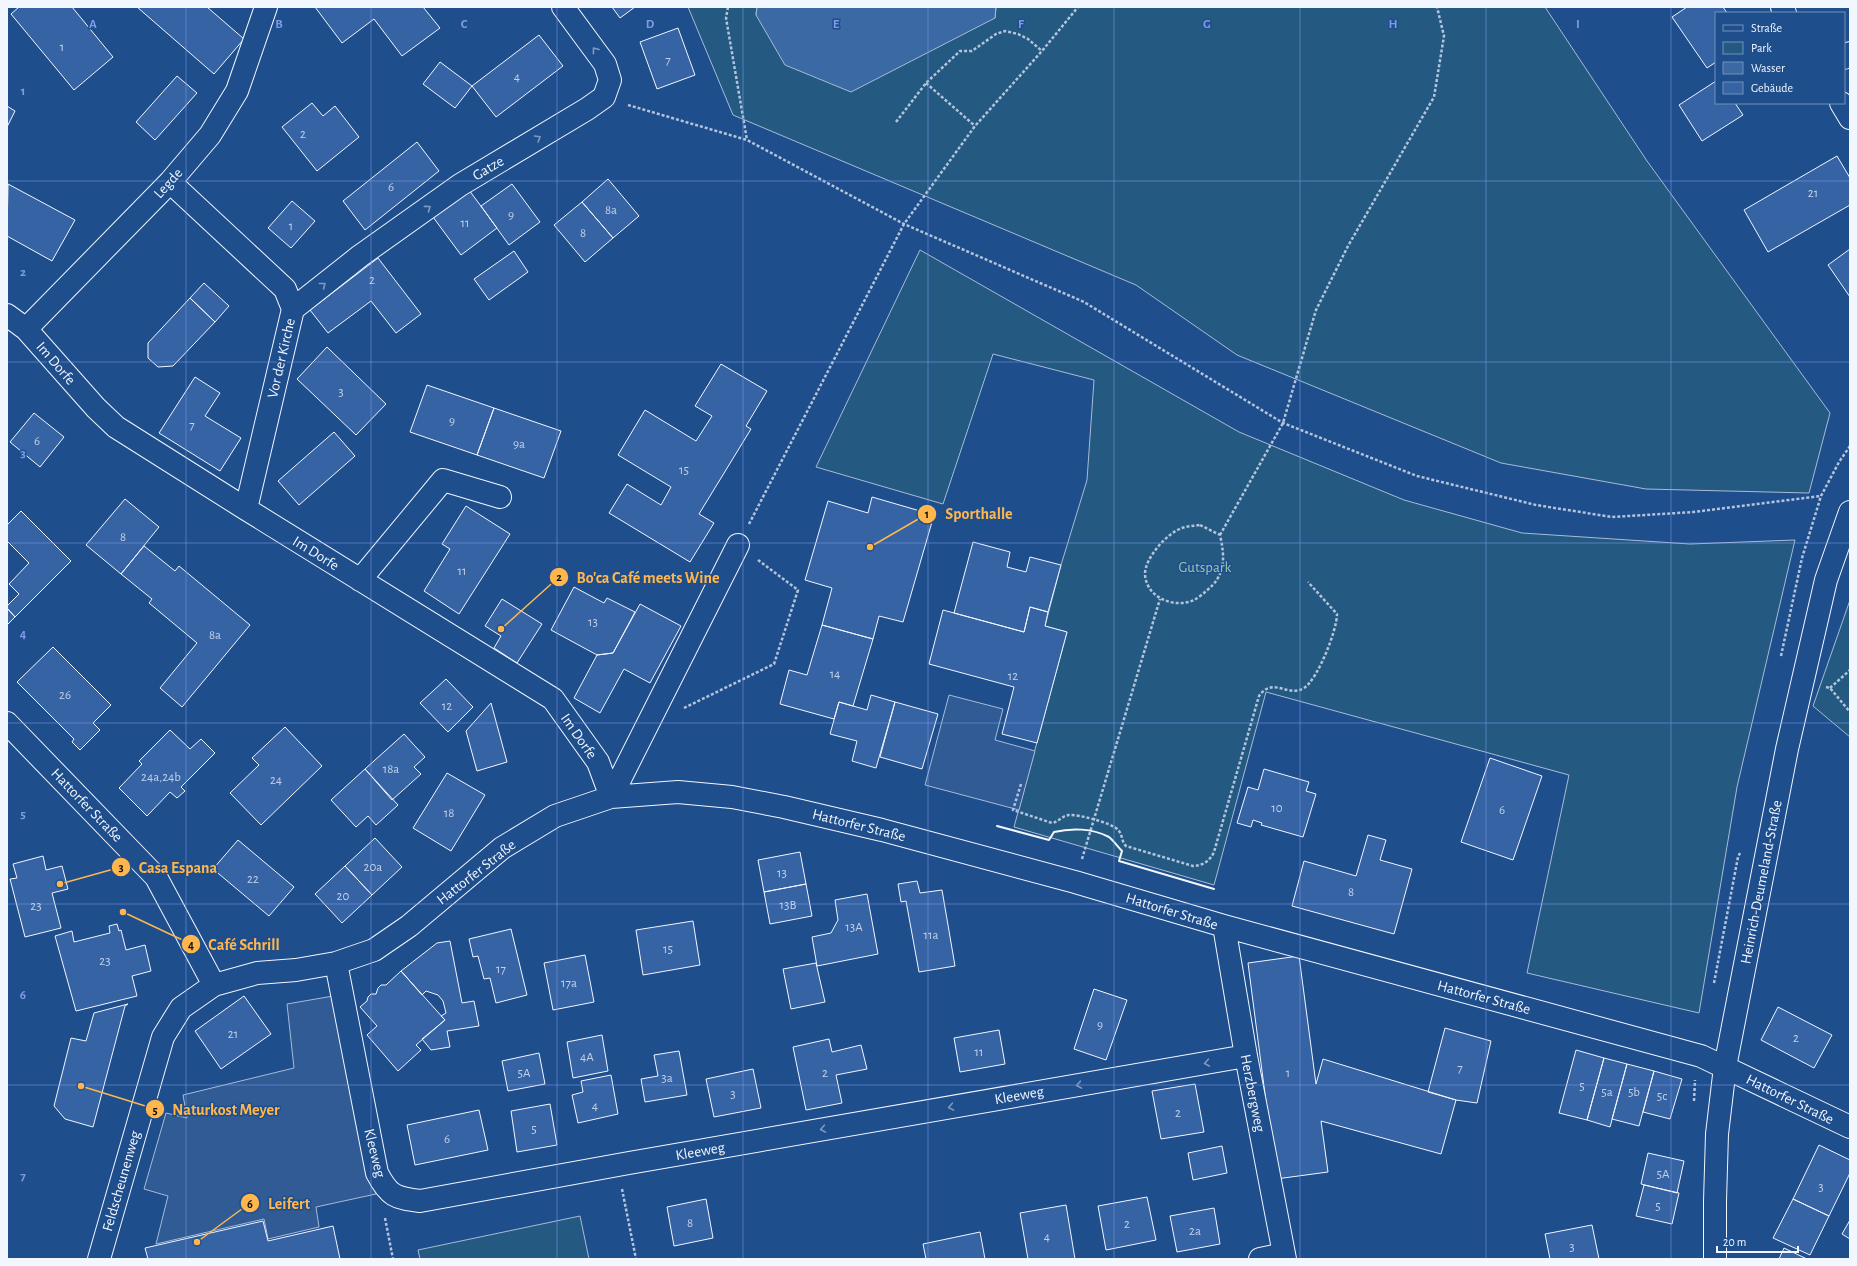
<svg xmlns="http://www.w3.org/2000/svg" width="1857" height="1266" font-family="'Alegreya Sans',sans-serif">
<rect width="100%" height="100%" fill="#1f4e8c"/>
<path fill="#245a82" stroke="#a8bbd7" d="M 688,7 L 757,7 L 756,15 L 995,18 L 996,7 L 1545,7 L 1647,161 L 1830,413 L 1809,493 L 1646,489 L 1501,463 L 1237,355 L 1136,285 L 733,115 Z
M 920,250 L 1239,432 L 1404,500 L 1522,533 L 1690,544 L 1795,540 L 1737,787 L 1699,1013 L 1527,973 L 1569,775 L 1266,692 L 1214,885 L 1014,827 L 1067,632 L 1045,626 L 1061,565 L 1087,480 L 1094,380 L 993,354 L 943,504 L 816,467 Z
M 1850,600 L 1850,737 L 1813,706 Z
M 580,1216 L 589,1259 L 420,1259 L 418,1250 Z"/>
<path fill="#305b95" stroke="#a8bbd7" d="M 949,695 L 1003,709 L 995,740 L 1035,751 L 1019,810 L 925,785 Z
M 339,995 L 376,1194 L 316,1207 L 319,1227 L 268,1239 L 264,1219 L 156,1244 L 168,1196 L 144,1189 L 166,1113 L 187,1118 L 183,1095 L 294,1068 L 287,1004 Z"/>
<path fill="#3b69a3" stroke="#a8bbd7" d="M 757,7 L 996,7 L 995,18 L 851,92 L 785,65 L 756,15 Z"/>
<path fill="#3563a3" stroke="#f2f6ff" d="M 19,7 L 72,7 L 113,57 L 74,90 L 11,14 Z
M 137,7 L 207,7 L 244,39 L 214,74 Z
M 315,7 L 423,7 L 440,28 L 402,56 L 374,19 L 342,43 Z
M 612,7 L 635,7 L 620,18 Z
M 1687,7 L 1723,7 L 1727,13 L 1716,13 L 1716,62 L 1707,68 L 1672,17 Z
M 678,28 L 695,75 L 657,89 L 640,42 Z
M 539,35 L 563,66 L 496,117 L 472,86 Z
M 440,62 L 472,86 L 455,108 L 423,84 Z
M 177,76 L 197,93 L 155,140 L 136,122 Z
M 1716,81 L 1716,103 L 1735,103 L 1743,115 L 1702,141 L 1679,105 Z
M 312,103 L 323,116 L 335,106 L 359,137 L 317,171 L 282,127 Z
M 7,106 L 15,111 L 7,127 Z
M 417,142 L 439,171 L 365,230 L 343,201 Z
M 1837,156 L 1850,178 L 1850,205 L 1768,252 L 1744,210 Z
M 608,179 L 639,216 L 613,238 L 582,202 Z
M 8,184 L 75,220 L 52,261 L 7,236 Z
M 512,184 L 540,222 L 509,245 L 481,206 Z
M 469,190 L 497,228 L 461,255 L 433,217 Z
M 292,201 L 315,221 L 291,248 L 268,228 Z
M 582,202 L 613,238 L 585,262 L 554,225 Z
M 1850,249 L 1850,297 L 1828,265 Z
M 514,251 L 528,272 L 489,300 L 474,279 Z
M 378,258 L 421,314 L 396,333 L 371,301 L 328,333 L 310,310 Z
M 204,283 L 229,306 L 215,322 L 190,298 Z
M 190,298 L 215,322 L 173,366 L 158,367 L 148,358 L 148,343 Z
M 327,347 L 386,404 L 356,435 L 297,379 Z
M 721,364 L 767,391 L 746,426 L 751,429 L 699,514 L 714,523 L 690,562 L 609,513 L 627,484 L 661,505 L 671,487 L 618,455 L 645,410 L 696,441 L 712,416 L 695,406 Z
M 195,377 L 220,393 L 205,416 L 241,438 L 220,471 L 159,433 Z
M 427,385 L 494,408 L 477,455 L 410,432 Z
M 494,408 L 561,431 L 544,478 L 477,455 Z
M 34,413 L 64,437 L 40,467 L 10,442 Z
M 334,432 L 355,456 L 299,505 L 278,481 Z
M 872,497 L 934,515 L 903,622 L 879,616 L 873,639 L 822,625 L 832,588 L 805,580 L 828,501 L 868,513 Z
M 125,499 L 159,527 L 121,574 L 86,545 Z
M 466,506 L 510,534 L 459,614 L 424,591 L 450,549 L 442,544 Z
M 21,511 L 71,561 L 15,617 L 7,608 L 7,606 L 19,594 L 9,584 L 29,563 L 7,541 L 7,525 Z
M 973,542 L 1010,552 L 1007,567 L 1026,572 L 1030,557 L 1061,565 L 1048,612 L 1030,607 L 1024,632 L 954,613 Z
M 144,546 L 175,571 L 179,566 L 250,625 L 182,707 L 160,688 L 197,643 L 149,603 L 152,599 L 121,574 Z
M 574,587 L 604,603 L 607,598 L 635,612 L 613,653 L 597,655 L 551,630 Z
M 502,599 L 542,624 L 517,663 L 494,648 L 501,636 L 485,626 Z
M 640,604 L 681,626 L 650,683 L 624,669 L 600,713 L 574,698 L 597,655 L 613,653 Z
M 1030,607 L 1048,612 L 1045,626 L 1067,632 L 1037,743 L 1002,734 L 1014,687 L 929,664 L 943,610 L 1024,632 Z
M 7,608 L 15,617 L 7,625 Z
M 822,625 L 873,639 L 853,706 L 839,702 L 834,719 L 780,704 L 789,670 L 807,675 Z
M 53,647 L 111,705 L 93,723 L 100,730 L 80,750 L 72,742 L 74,739 L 17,682 Z
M 446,679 L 473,707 L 448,732 L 420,703 Z
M 871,695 L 895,702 L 876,768 L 852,761 L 857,741 L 830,734 L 839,702 L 867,710 Z
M 895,702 L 938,714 L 922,769 L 880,757 Z
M 491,703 L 507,762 L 477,771 L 466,731 Z
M 285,727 L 322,766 L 261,825 L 230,793 L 259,765 L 252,758 Z
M 170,730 L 190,749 L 201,739 L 215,753 L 181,787 L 185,791 L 177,798 L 170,792 L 147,816 L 119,788 L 142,764 L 139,761 Z
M 404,734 L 425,757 L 414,767 L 421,774 L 392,800 L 365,769 Z
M 1490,758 L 1542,776 L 1513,860 L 1461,842 Z
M 365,769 L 398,805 L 376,825 L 368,816 L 356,827 L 331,800 Z
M 1264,769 L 1309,782 L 1306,791 L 1316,794 L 1303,837 L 1261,825 L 1262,823 L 1253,820 L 1251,827 L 1237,823 L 1248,787 L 1258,790 Z
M 447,773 L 485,795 L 451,851 L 413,828 Z
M 1368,835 L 1386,840 L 1380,860 L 1412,869 L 1394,934 L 1292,906 L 1304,861 L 1356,876 Z
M 375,838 L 402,867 L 372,895 L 345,866 Z
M 238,840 L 294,887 L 269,916 L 213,869 Z
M 800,852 L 806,884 L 764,892 L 758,860 Z
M 43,856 L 46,870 L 62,866 L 68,889 L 52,893 L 61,928 L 25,937 L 10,879 L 17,878 L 13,864 Z
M 345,866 L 372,895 L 342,923 L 315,894 Z
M 917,881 L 920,893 L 942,890 L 955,966 L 919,972 L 906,901 L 901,902 L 898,884 Z
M 806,884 L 812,916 L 770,924 L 764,892 Z
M 867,894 L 878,954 L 817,966 L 812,937 L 831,933 L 838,920 L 835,900 Z
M 693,921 L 700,965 L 643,975 L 636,930 Z
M 117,924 L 119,931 L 121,930 L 126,950 L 145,945 L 151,971 L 132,976 L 137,996 L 76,1011 L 55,936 L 72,931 L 74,942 L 110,933 L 109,926 Z
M 511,929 L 527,995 L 496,1003 L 490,978 L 484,979 L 478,956 L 473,957 L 469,939 Z
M 450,941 L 462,1003 L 474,1001 L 479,1026 L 447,1031 L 450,1047 L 431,1050 L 422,1039 L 445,1020 L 441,1016 L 446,1013 L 443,1001 L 438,995 L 426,991 L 422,995 L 401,971 L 437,943 Z
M 585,955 L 594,1002 L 553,1010 L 544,963 Z
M 1299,956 L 1316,1084 L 1323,1059 L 1456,1100 L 1441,1154 L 1321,1121 L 1328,1172 L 1276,1179 L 1248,963 Z
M 816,963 L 825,1002 L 791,1009 L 783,969 Z
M 401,971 L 445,1020 L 416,1045 L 421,1050 L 398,1071 L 367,1035 L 377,1026 L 360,1007 L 367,1001 L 368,997 L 371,994 L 376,994 L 378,988 L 381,985 L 386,985 Z
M 1094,989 L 1127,1000 L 1106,1060 L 1074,1049 Z
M 244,996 L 271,1034 L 221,1069 L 195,1031 Z
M 128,1004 L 125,1006 L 93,1127 L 65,1119 L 54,1106 L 71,1038 L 86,1041 L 94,1013 Z
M 1778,1007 L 1832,1035 L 1814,1068 L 1761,1040 Z
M 1445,1028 L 1491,1041 L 1477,1103 L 1456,1100 L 1428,1092 Z
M 999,1030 L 1005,1064 L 960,1072 L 954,1038 Z
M 602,1035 L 608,1071 L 573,1078 L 567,1042 Z
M 829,1039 L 832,1052 L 861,1045 L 867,1069 L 836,1075 L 842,1103 L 806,1110 L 793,1047 Z
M 1576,1050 L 1604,1058 L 1587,1120 L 1559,1113 Z
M 679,1051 L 687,1095 L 645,1102 L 641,1079 L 658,1076 L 654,1055 Z
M 539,1053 L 545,1084 L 508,1091 L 502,1061 Z
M 1604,1058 L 1627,1064 L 1610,1127 L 1587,1120 Z
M 1627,1064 L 1654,1071 L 1639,1126 L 1612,1119 Z
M 753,1069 L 761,1108 L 714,1117 L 706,1079 Z
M 1654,1071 L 1682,1079 L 1670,1119 L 1643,1112 Z
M 611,1075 L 618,1114 L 578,1123 L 572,1095 L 583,1092 L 581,1081 Z
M 1195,1084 L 1204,1132 L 1161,1139 L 1152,1091 Z
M 550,1104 L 557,1145 L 517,1152 L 511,1111 Z
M 479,1110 L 488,1150 L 415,1165 L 407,1125 Z
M 1819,1145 L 1850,1160 L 1850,1173 L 1829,1216 L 1793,1199 Z
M 1222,1146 L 1227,1173 L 1193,1180 L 1188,1153 Z
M 1648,1153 L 1684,1161 L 1677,1193 L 1641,1184 Z
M 1644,1185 L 1679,1193 L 1672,1224 L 1636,1216 Z
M 1147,1197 L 1156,1240 L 1106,1250 L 1098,1206 Z
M 706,1199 L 713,1238 L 674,1246 L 667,1207 Z
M 1793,1199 L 1829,1216 L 1810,1255 L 1773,1238 Z
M 1066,1205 L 1075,1259 L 1028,1259 L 1020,1213 Z
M 1214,1208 L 1220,1244 L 1177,1252 L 1170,1216 Z
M 1850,1220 L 1850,1239 L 1842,1234 Z
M 263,1221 L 268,1241 L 333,1226 L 340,1259 L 148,1259 L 145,1248 Z
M 1592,1225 L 1599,1259 L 1550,1259 L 1545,1234 Z
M 980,1232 L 985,1259 L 926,1259 L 923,1244 Z
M 1784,1248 L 1807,1259 L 1779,1259 Z"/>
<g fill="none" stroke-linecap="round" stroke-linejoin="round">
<defs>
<path id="minor" d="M 1782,7 L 1785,13
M 1844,58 L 1850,53
M 1841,103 L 1850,118
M 170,182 L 285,289 L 293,309 L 246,509
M 293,309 L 360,256 L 460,185 L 587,109 L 604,97 L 610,80 L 605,64 L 563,7
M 7,315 L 26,329 L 96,408 L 116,427 L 246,509 L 553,699 L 598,762 L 611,797
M 26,329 L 170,182 L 210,135 L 237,91 L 266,7
M 360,580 L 443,480 L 500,497
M 7,723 L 156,877 L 214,985
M 611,797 L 738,545
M 1224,926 L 1246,1056 L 1285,1259
M 336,963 L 377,1173 C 389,1196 395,1198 420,1201 L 629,1163 L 1246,1056
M 99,1259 L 163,1037 L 181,1008 L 214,985 L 257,973 L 296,970 L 336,963 L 374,950 L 409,926 L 502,848 L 555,816 L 611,797 L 678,792 L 732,797 L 784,807 L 882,830 L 1075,882 L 1224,926 L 1701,1056 L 1850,1127
M 1260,1259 L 1284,1254
M 1715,1259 L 1715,1201 L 1717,1134 L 1725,1067 L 1787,749 L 1826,580 L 1850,512"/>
</defs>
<use href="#minor" stroke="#f2f6ff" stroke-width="24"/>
<path stroke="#b3c4dc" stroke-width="2.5" stroke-dasharray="3 2" stroke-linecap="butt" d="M 728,7 L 726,18 L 747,140
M 926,83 L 975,126
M 628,105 L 747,140 L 904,224 L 1084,302 L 1283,423 L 1417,476 L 1536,505 L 1612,517 L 1694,512 L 1821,496
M 896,122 L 926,83 L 960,51 L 972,51 L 996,34 L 1005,31 L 1018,34 L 1028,39 L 1042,51
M 749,524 L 904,224 L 975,126 L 1042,51 L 1078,7
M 1200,525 L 1220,535 C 1225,557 1226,576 1206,591 C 1203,594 1198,598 1194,600 C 1175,609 1146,598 1145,574 C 1145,558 1167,533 1182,528 C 1188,526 1194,526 1200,525 Z
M 1220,535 L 1283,423 L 1316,310 L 1348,246 L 1434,97 L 1444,36 L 1437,7
M 1781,656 L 1802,558 L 1821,496 L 1839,462 L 1850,446
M 1826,687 L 1830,688 L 1850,712
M 1830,688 L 1850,670
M 684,708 L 774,664 L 798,590 L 758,560
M 1021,784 L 1013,810 L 1052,823 C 1058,822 1062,816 1069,815 C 1077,814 1113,823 1118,830 C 1123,835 1121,841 1126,846 L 1193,866 C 1202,866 1210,861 1214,852 L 1259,696 C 1273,676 1288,698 1304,688 C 1318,679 1337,630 1337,614 L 1308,582
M 1082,859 L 1160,599
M 1714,983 L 1738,857 L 1740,853
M 1694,1101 L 1695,1080
M 622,1189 L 636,1259
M 385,1218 L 393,1259"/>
<use href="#minor" stroke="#1f4e8c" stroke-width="22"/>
<path stroke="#f2f6ff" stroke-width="2" d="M 997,826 L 1049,840 L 1054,832 C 1071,828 1092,828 1109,837 C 1113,840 1118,847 1122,851 L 1119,861 L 1214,889"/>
</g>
<defs><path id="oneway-chevron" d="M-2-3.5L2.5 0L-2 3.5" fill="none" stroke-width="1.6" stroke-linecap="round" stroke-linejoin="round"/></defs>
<g stroke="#7e9ac0">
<use href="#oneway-chevron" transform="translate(595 50) rotate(-127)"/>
<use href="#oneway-chevron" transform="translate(538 138) rotate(-31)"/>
<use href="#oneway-chevron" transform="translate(428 208) rotate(-36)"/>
<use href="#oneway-chevron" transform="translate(323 285) rotate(-38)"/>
<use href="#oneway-chevron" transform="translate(1207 1063) rotate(170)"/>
<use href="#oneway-chevron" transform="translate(1079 1085) rotate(170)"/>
<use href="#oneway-chevron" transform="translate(951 1107) rotate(170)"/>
<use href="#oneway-chevron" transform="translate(823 1129) rotate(170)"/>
</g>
<path fill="none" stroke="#7d9aea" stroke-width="1" stroke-opacity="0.55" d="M 186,7 L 186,1259M 371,7 L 371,1259M 557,7 L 557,1259M 743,7 L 743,1259M 928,7 L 928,1259M 1114,7 L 1114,1259M 1300,7 L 1300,1259M 1486,7 L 1486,1259M 1671,7 L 1671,1259M 7,181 L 1850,181M 7,362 L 1850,362M 7,543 L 1850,543M 7,723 L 1850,723M 7,904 L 1850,904M 7,1085 L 1850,1085"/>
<g text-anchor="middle" stroke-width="3" stroke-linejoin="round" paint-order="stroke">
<g font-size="13" fill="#c3d1e8">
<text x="62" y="51">1</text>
<text x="668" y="64">7</text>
<text x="517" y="81">4</text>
<text x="303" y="138">2</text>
<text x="391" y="191">6</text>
<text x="1813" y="197">21</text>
<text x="611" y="214">8a</text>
<text x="511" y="219">9</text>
<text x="465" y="227">11</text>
<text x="291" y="230">1</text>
<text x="583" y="237">8</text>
<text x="372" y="284">2</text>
<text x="341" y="396">3</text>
<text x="452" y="425">9</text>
<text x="192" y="429">7</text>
<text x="37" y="445">6</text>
<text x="519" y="448">9a</text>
<text x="684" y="474">15</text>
<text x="123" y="541">8</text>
<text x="462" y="575">11</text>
<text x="593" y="626">13</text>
<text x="215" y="639">8a</text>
<text x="835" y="678">14</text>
<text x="1013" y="680">12</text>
<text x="65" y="699">26</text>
<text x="447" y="710">12</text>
<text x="391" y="773">18a</text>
<text x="161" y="781">24a,24b</text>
<text x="276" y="784">24</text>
<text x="1277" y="812">10</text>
<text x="1502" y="814">6</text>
<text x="449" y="817">18</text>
<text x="373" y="871">20a</text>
<text x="782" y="877">13</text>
<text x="253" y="883">22</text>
<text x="1351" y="896">8</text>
<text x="343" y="900">20</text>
<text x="788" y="909">13B</text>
<text x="36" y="910">23</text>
<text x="854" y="931">13A</text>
<text x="931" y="939">11a</text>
<text x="668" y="953">15</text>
<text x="105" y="965">23</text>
<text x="501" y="973">17</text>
<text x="569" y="987">17a</text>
<text x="1100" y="1029">9</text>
<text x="233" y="1038">21</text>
<text x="1796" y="1042">2</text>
<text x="979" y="1056">11</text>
<text x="587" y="1061">4A</text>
<text x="1460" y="1072">7</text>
<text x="524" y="1077">5A</text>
<text x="825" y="1077">2</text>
<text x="1288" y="1077">1</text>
<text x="667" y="1082">3a</text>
<text x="1582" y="1090">5</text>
<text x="1607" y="1096">5a</text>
<text x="1634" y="1096">5b</text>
<text x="733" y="1098">3</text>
<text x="1662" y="1100">5c</text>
<text x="595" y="1110">4</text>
<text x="1178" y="1117">2</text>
<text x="534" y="1133">5</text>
<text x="447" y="1143">6</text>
<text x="1663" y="1178">5A</text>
<text x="1821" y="1191">3</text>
<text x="1658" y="1210">5</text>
<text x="690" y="1227">8</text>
<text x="1127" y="1228">2</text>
<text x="1195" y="1235">2a</text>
<text x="1047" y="1241">4</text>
<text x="1572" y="1251">3</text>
</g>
<g font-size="15" fill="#f2f6ff" stroke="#1f4e8c">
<text transform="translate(488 168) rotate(-31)" y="5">Gatze</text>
<text transform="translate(168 183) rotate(-48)" y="5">Legde</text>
<text transform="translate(281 358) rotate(-77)" y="5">Vor der Kirche</text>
<text transform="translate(56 363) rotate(49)" y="5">Im Dorfe</text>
<text transform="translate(316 553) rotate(32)" y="5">Im Dorfe</text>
<text transform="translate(579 736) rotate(55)" y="5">Im Dorfe</text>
<text transform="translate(87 805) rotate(46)" y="5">Hattorfer Straße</text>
<text transform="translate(859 825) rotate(14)" y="5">Hattorfer Straße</text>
<text transform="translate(476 872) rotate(-38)" y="5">Hattorfer Straße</text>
<text transform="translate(1761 882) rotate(-79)" y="5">Heinrich-Deumeland-Straße</text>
<text transform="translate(1172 911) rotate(17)" y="5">Hattorfer Straße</text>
<text transform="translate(1484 997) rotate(15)" y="5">Hattorfer Straße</text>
<text transform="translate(1253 1093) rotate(79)" y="5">Herzbergweg</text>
<text transform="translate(1019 1095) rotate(-10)" y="5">Kleeweg</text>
<text transform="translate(1790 1099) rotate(26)" y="5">Hattorfer Straße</text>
<text transform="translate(700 1151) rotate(-10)" y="5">Kleeweg</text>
<text transform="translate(375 1153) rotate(76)" y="5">Kleeweg</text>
<text transform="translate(121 1181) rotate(-74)" y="5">Feldscheunenweg</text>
</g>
<g font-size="15" fill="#97c8a6" stroke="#1f4e8c">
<text x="1205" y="572">Gutspark</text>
</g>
</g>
<g font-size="13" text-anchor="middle" font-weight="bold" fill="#7d9aea" stroke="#1f4e8c" stroke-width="3" stroke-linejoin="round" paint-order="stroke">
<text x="93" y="28">A</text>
<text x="279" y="28">B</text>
<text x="464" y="28">C</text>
<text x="650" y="28">D</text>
<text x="836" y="28">E</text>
<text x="1021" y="28">F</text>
<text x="1207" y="28">G</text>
<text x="1393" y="28">H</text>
<text x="1578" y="28">I</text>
<text x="23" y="95">1</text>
<text x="23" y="276">2</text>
<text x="23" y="457">3</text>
<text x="23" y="638">4</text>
<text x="23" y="818">5</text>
<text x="23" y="999">6</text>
<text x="23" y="1180">7</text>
</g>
<path fill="none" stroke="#ffb74d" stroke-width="1.5" d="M870 547L927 514M501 629L559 577M60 884L121 867M123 912L191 944M81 1086L155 1109M197 1242L250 1203"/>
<g fill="#ffb74d" stroke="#1f4e8c" stroke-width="1.5">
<circle cx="870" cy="547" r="4"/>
<circle cx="501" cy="629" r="4"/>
<circle cx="60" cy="884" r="4"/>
<circle cx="123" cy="912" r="4"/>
<circle cx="81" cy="1086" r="4"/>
<circle cx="197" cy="1242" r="4"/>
<circle cx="927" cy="514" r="10"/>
<circle cx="559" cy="577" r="10"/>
<circle cx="121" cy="867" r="10"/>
<circle cx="191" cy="944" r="10"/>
<circle cx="155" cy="1109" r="10"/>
<circle cx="250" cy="1203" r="10"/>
</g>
<g font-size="12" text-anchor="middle" font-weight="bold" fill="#111">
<text x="927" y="518">1</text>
<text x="559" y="581">2</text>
<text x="121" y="871">3</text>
<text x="191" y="949">4</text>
<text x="155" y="1114">5</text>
<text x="250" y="1208">6</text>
</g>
<g font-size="16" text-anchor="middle" font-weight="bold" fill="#ffb74d" stroke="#1f4e8c" stroke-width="3" stroke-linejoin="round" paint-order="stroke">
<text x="979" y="519">Sporthalle</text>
<text x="648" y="583">Bo'ca Café meets Wine</text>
<text x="178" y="873">Casa Espana</text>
<text x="244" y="950">Café Schrill</text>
<text x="226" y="1115">Naturkost Meyer</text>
<text x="289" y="1209">Leifert</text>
</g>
<rect width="1857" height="1266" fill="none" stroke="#f2f6ff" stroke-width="16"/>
<rect x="1715" y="12" width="130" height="92" fill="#1f4e8c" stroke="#7391ba"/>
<rect x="1723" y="25" width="20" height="6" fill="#1f4e8c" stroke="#7391ba"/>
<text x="1751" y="32" font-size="12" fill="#f2f6ff">Straße</text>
<rect x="1723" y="42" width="20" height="12" fill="#245a82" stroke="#7391ba"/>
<text x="1751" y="52" font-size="12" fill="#f2f6ff">Park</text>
<rect x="1723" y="62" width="20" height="12" fill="#3b69a3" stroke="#7391ba"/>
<text x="1751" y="72" font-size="12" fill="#f2f6ff">Wasser</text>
<rect x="1723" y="82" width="20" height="12" fill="#3563a3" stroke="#7391ba"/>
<text x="1751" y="92" font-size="12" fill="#f2f6ff">Gebäude</text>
<path d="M1717 1246v6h81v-6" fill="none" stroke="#f2f6ff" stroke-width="2"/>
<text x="1723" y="1246" font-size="12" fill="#f2f6ff" stroke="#1f4e8c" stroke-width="3" paint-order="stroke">20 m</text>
</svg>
